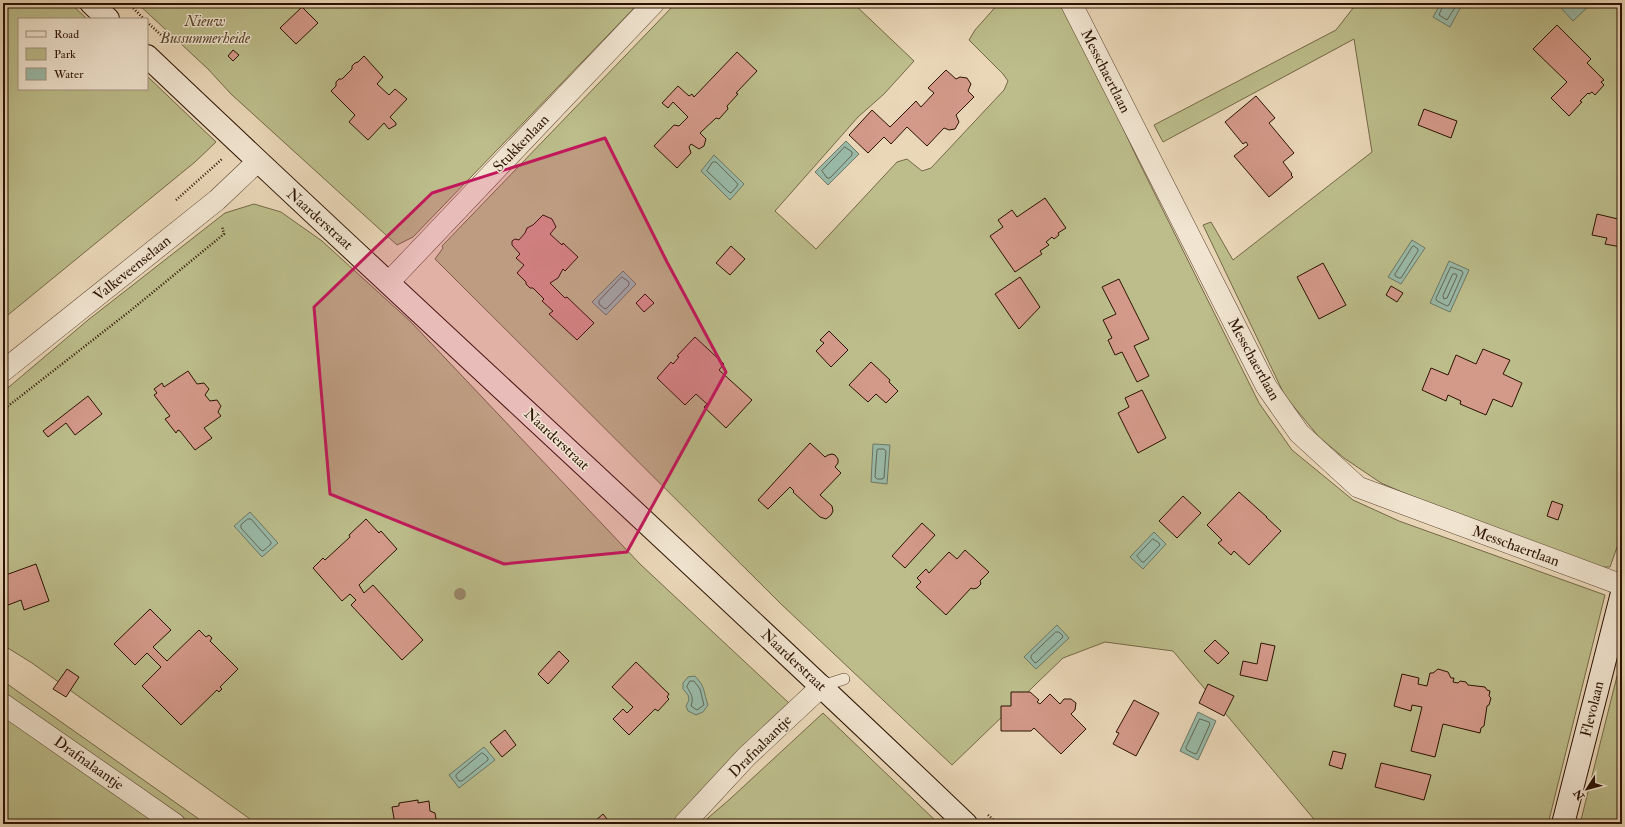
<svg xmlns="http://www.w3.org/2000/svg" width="1625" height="827" font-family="'IM FELL Double Pica',serif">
<rect width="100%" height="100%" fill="#ead7b8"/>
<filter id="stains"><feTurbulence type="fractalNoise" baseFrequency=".005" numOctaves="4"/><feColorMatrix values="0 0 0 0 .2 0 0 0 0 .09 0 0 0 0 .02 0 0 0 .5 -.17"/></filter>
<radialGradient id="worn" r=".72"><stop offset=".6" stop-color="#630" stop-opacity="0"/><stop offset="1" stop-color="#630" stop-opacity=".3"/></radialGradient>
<path fill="#bcbd8b" stroke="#746846" d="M 3,3 L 70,3 L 87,19 L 19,19 L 19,89 L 147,89 L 147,76 L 216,142 L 195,162 L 3,319 Z
M 137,3 L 639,3 L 413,237 L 397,245 L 231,94 L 208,69 Z
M 676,3 L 853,3 L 914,61 L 884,94 L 858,117 L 775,211 L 816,249 L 897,162 L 907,159 L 922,171 L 931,168 L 1004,90 L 1008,81 L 1003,74 L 969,40 L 975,30 L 999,3 L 1064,3 L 1138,160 L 1259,403 L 1292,450 L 1353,500 L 1399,521 L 1605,595 L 1548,824 L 1318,824 L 1173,651 L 1105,642 L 1063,658 L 952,765 L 781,604 L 435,259 L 443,248 L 442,246 Z
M 1357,3 L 1622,3 L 1622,533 L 1610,567 L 1602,567 L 1495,532 L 1381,483 L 1344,458 L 1319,437 L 1285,396 L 1203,225 L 1211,222 L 1233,260 L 1372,152 L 1354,39 L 1163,142 L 1154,125 L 1336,30 Z
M 254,204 L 281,212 L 322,241 L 411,322 L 640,564 L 790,704 L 675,821 L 671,824 L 257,824 L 32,663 L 3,645 L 3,392 L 88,320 L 225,213 Z
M 1622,656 L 1622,824 L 1580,824 Z
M 3,681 L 206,824 L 3,824 Z
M 823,713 L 939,824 L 701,824 L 730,799 Z"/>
<path fill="#99baa8" stroke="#6d7765" d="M 1441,3 L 1463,3 L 1450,27 L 1433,17 Z
M 1566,3 L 1592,3 L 1573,21 L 1561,8 Z
M 846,141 L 859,154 L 828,185 L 815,172 Z
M 714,155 L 744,184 L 730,200 L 701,171 Z
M 1412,240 L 1425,248 L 1401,284 L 1388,277 Z
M 1449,261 L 1469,270 L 1450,312 L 1430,303 Z
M 623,271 L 636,284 L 606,315 L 592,302 Z
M 873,444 L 890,445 L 887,484 L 871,482 Z
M 250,512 L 278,543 L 262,557 L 234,526 Z
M 1154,532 L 1166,544 L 1143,569 L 1130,557 Z
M 1057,625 L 1069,638 L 1036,669 L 1024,657 Z
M 695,676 C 706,688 703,691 708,705 L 703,712 L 696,715 L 688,711 L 686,706 L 689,700 L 688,695 L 683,689 L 683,683 L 688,677 Z
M 1198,712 L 1216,721 L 1198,760 L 1180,751 Z
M 484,747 L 495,760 L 459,788 L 449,775 Z"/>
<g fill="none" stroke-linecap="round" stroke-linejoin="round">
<path stroke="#626654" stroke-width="1" d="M 1444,3 L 1439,15 L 1447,20 L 1458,3
M 845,147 L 852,152 L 852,155 L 830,178 L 827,178 L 822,171 Z
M 713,162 L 716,162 L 738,184 L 737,186 L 731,193 L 729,192 L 707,171 Z
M 1414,246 L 1418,249 L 1418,251 L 1401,278 L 1399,278 L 1395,276 L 1395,274 L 1412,247 Z
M 1451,267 L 1462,271 L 1463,273 L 1449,305 L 1447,306 L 1437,301 L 1436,299 Z
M 1453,274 L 1456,274 L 1457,276 L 1447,298 L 1444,299 L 1443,296 Z
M 622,277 L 629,282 L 629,285 L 607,308 L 605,309 L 599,304 L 599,301 Z
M 879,449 L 884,449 L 886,451 L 884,478 L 882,479 L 877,479 L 875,477 L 877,450 Z
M 248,519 L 251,519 L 271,542 L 271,544 L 263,551 L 261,550 L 241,528 L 241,525 Z
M 1153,539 L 1159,543 L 1160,545 L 1144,562 L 1142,562 L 1137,556 Z
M 1056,632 L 1059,632 L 1063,636 L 1062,638 L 1037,662 L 1035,663 L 1031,658 L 1031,656 Z
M 690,681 L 694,681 L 700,689 L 704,705 L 697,710 L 691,706 C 694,697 691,694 687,687 Z
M 1200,719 L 1209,722 L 1210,724 L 1197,753 L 1195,754 L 1187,750 L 1186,748 Z
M 482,753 L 484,754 L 488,758 L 488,760 L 462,781 L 459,781 L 456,777 L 456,775 Z"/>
</g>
<path fill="#d39989" stroke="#2b1201" d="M 302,7 L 318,23 L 296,44 L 280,28 Z
M 1557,25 L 1591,59 L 1587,63 L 1604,80 L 1601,82 L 1604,85 L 1595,95 L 1592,92 L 1589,94 L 1588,93 L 1580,101 L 1582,102 L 1569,116 L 1551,98 L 1567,82 L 1533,49 Z
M 233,50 L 239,55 L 233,61 L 228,56 Z
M 737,52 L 757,71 L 736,93 L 738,94 L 727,106 L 728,109 L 719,119 L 716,118 L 700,133 L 706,139 L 704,146 L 699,149 L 691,144 L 689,147 L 691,153 L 677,168 L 654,146 L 674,125 L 679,126 L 688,117 L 673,102 L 668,108 L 662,103 L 678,86 L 689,96 L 692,94 L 694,97 Z
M 364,56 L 383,77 L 377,84 L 389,95 L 395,89 L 407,99 L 390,117 L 396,123 L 396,125 L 389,129 L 384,123 L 368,140 L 349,122 L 355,115 L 331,91 L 336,86 L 336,82 L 339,79 L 342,79 L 352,69 L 352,66 L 355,63 L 358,62 Z
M 946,70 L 956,79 L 960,77 L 967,78 L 971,84 L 968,91 L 974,97 L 956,115 L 959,122 L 955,129 L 949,130 L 944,128 L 927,146 L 907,127 L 891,144 L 884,137 L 868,153 L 849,135 L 872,110 L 890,127 L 916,101 L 921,107 L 934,93 L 928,88 Z
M 1256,96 L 1275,118 L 1269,123 L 1294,153 L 1283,162 L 1292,174 L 1291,175 L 1293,177 L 1269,197 L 1234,156 L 1248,145 L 1246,142 L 1243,144 L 1225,122 Z
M 1424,109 L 1457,121 L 1451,138 L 1418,125 Z
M 1045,198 L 1066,228 L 1058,233 L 1059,235 L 1054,239 L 1052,237 L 1046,242 L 1049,245 L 1040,251 L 1042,254 L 1015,272 L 990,236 L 1003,227 L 998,220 L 1012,210 L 1017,217 Z
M 1597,214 L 1622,220 L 1621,247 L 1605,244 L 1607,238 L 1592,235 Z
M 543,215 L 552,219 L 556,227 L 550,234 L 562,245 L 563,243 L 578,257 L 565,271 L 563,269 L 558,278 L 550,283 L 565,298 L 567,297 L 594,323 L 577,340 L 550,315 L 549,314 L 553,311 L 542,301 L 544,299 L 533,288 L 530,288 L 526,284 L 526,282 L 517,273 L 524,265 L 516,258 L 520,254 L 512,245 L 512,241 L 515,239 L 519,240 L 525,233 L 527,228 L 533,225 Z
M 731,246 L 745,259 L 730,275 L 716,263 Z
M 1323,263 L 1346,305 L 1319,319 L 1297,277 Z
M 1020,277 L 1040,307 L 1019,329 L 995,294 Z
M 1119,279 L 1149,339 L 1134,346 L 1149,376 L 1137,382 L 1122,352 L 1115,355 L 1108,340 L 1112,338 L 1103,320 L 1116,314 L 1102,287 Z
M 1391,286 L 1403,293 L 1397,302 L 1386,295 Z
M 645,294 L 654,303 L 644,312 L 636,303 Z
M 829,331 L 848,350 L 831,367 L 816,351 L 824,343 L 820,340 Z
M 695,337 L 724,364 L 719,370 L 752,400 L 726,428 L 704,407 L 707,404 L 696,394 L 685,405 L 657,378 L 671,362 L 673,364 L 679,357 L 677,356 Z
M 1483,349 L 1510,360 L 1503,374 L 1522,383 L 1512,407 L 1493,399 L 1486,415 L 1460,404 L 1461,401 L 1448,395 L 1446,401 L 1422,390 L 1431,368 L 1448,375 L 1456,355 L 1476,364 Z
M 871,362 L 890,380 L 889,382 L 898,391 L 886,403 L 876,394 L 868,402 L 849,385 Z
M 188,371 L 197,384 L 204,383 L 209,389 L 205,395 L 210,401 L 217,400 L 221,406 L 218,412 L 221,416 L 204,428 L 212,438 L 195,450 L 180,431 L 178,430 L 176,433 L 165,419 L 170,416 L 154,395 L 157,393 L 154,389 L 162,383 L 164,387 Z
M 1142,390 L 1166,438 L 1138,453 L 1118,413 L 1129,407 L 1125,398 Z
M 88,396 L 102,414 L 75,435 L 66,423 L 48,437 L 43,431 Z
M 810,443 L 825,457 L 828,455 L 832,454 L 835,455 L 838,459 L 838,463 L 835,467 L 841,473 L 820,495 L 832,506 L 833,511 L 831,515 L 826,519 L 820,517 L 793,492 L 794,491 L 790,487 L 768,509 L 758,500 Z
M 1239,492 L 1267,517 L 1266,517 L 1281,531 L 1249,565 L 1234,551 L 1231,555 L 1218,543 L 1222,540 L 1207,525 Z
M 1183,496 L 1201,513 L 1177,538 L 1159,521 Z
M 1552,501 L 1563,505 L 1558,520 L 1547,516 Z
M 366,519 L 379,533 L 381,531 L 397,549 L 359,585 L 364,593 L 373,585 L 423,640 L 402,660 L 351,605 L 356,600 L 350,594 L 342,601 L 313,568 L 323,558 L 325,560 L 350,537 L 349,535 Z
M 922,523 L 935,535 L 905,568 L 892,556 Z
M 965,550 L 989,572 L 980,581 L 981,584 L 977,588 L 973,589 L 971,588 L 946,615 L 916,587 L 921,582 L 917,578 L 926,569 L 929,573 L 949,552 L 957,559 Z
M 36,564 L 49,601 L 24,610 L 21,600 L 3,607 L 3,576 Z
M 150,609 L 171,630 L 153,647 L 167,661 L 199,630 L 206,637 L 209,635 L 212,638 L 210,641 L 238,669 L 220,687 L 222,689 L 219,692 L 217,690 L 181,725 L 142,686 L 161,667 L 147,653 L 135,665 L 114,644 Z
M 1215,640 L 1229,653 L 1218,664 L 1204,651 Z
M 1261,643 L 1275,646 L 1267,681 L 1240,675 L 1243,661 L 1257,664 Z
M 559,651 L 569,661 L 548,684 L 538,674 Z
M 636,662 L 669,694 L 667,697 L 669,699 L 658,711 L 655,709 L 629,735 L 613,719 L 623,709 L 627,713 L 633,707 L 612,687 Z
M 67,669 L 79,677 L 66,697 L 53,689 Z
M 1438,669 L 1448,672 L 1451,678 L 1454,678 L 1453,682 L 1458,683 L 1460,681 L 1466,682 L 1468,685 L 1485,687 L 1487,690 L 1490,691 L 1489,696 L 1491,698 L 1489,705 L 1487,706 L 1484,726 L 1481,728 L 1480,733 L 1443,724 L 1435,757 L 1411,751 L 1422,707 L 1412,705 L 1411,711 L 1394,706 L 1402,674 L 1419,678 L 1418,684 L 1427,686 L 1430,673 L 1433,673 Z
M 1208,684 L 1234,696 L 1224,716 L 1199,703 Z
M 1011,692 L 1030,692 L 1039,700 L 1037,702 L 1040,704 L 1050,694 L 1060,704 L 1064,699 L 1071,699 L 1076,703 L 1075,710 L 1071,714 L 1086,729 L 1061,754 L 1034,728 L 1031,731 L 1001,731 L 1001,706 L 1011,706 Z
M 1134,700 L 1159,713 L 1136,756 L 1113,744 L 1119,733 L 1116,732 Z
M 505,730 L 516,745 L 502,757 L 490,742 Z
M 1333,751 L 1346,754 L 1342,769 L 1329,765 Z
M 1381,763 L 1431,775 L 1424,800 L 1375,787 Z
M 418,800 L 418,803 L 429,801 L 430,811 L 435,813 L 436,819 L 432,822 L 432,824 L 395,824 L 392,807 L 399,806 L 399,803 Z
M 603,814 L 611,824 L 598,824 L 595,821 Z"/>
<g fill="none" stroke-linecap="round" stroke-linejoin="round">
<defs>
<path id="lane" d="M 822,686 L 844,679"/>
<path id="street" d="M 1071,3 L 1266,386 L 1299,433 L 1358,487 L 1622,585
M 389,282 L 654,3
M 3,371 L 217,200 L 257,162
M 3,704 L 175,824
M 684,824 L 746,757 L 822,686"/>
<path id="secondary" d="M 91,3 L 108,19
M 147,56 C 418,314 696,565 966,824
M 1563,824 L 1622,593"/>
</defs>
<use href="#lane" stroke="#5b432f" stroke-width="12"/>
<use href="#street" stroke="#5b432f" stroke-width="22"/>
<use href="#secondary" stroke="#2b1201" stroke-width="24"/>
<path stroke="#2b1201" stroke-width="2.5" stroke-dasharray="1 2" stroke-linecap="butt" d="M 129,4 L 144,19
M 147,22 L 161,35
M 176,200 L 222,159
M 3,410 L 130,311 L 224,234 L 222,226
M 988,815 L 998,824"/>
<use href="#lane" stroke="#f1e5d1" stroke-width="11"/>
<use href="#street" stroke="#f1e5d1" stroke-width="21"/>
<use href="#secondary" stroke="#f1e5d1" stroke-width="22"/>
</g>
<circle fill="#99876a" cx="460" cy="594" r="6"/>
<path fill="#c2185b" fill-opacity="0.2" stroke="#c2185b" stroke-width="3" stroke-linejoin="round" d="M 605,138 L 667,262 L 726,372 L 627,552 L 504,564 L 330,494 L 314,307 L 432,193 Z"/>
<g text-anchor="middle" stroke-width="3" stroke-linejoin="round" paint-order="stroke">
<g font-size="15" font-style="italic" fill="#56452a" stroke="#f1e5d1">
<text x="205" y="26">Nieuw<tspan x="205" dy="17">Bussummerheide</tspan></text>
</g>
<g font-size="15" fill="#2b1201" stroke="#f1e5d1">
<text transform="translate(1106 71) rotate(63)" y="5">Messchaertlaan</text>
<text transform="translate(521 143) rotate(-46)" y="5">Stukkenlaan</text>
<text transform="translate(320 219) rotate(42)" y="5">Naarderstraat</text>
<text transform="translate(132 268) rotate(-39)" y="5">Valkeveenselaan</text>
<text transform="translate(1254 359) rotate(61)" y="5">Messchaertlaan</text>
<text transform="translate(557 439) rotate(43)" y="5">Naarderstraat</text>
<text transform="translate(1516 546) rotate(20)" y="5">Messchaertlaan</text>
<text transform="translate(794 660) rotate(43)" y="5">Naarderstraat</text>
<text transform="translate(1592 709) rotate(-76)" y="5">Flevolaan</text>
<text transform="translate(760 746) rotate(-45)" y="5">Drafnalaantje</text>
<text transform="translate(89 763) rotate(35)" y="5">Drafnalaantje</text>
</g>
</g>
<rect width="1625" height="827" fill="none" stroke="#ead7b8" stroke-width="16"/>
<rect x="4" y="4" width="1617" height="819" fill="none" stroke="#2b1201" stroke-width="2"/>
<rect x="8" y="8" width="1609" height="811" fill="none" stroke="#2b1201"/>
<rect x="18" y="18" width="130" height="72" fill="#f1e5d1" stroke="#a2917e"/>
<rect x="26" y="31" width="20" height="6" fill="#f1e5d1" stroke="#a2917e"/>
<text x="54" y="38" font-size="12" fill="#2b1201">Road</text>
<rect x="26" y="48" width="20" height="12" fill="#bcbd8b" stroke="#a2917e"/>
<text x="54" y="58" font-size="12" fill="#2b1201">Park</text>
<rect x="26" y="68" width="20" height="12" fill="#99baa8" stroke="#a2917e"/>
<text x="54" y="78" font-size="12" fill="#2b1201">Water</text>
<g transform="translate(1587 789) rotate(234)" stroke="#f1e5d1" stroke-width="3" paint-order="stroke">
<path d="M0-3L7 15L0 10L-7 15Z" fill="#2b1201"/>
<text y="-6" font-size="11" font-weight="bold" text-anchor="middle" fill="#2b1201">N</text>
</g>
<rect width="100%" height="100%" filter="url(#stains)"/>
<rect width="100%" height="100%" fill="url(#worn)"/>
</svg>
